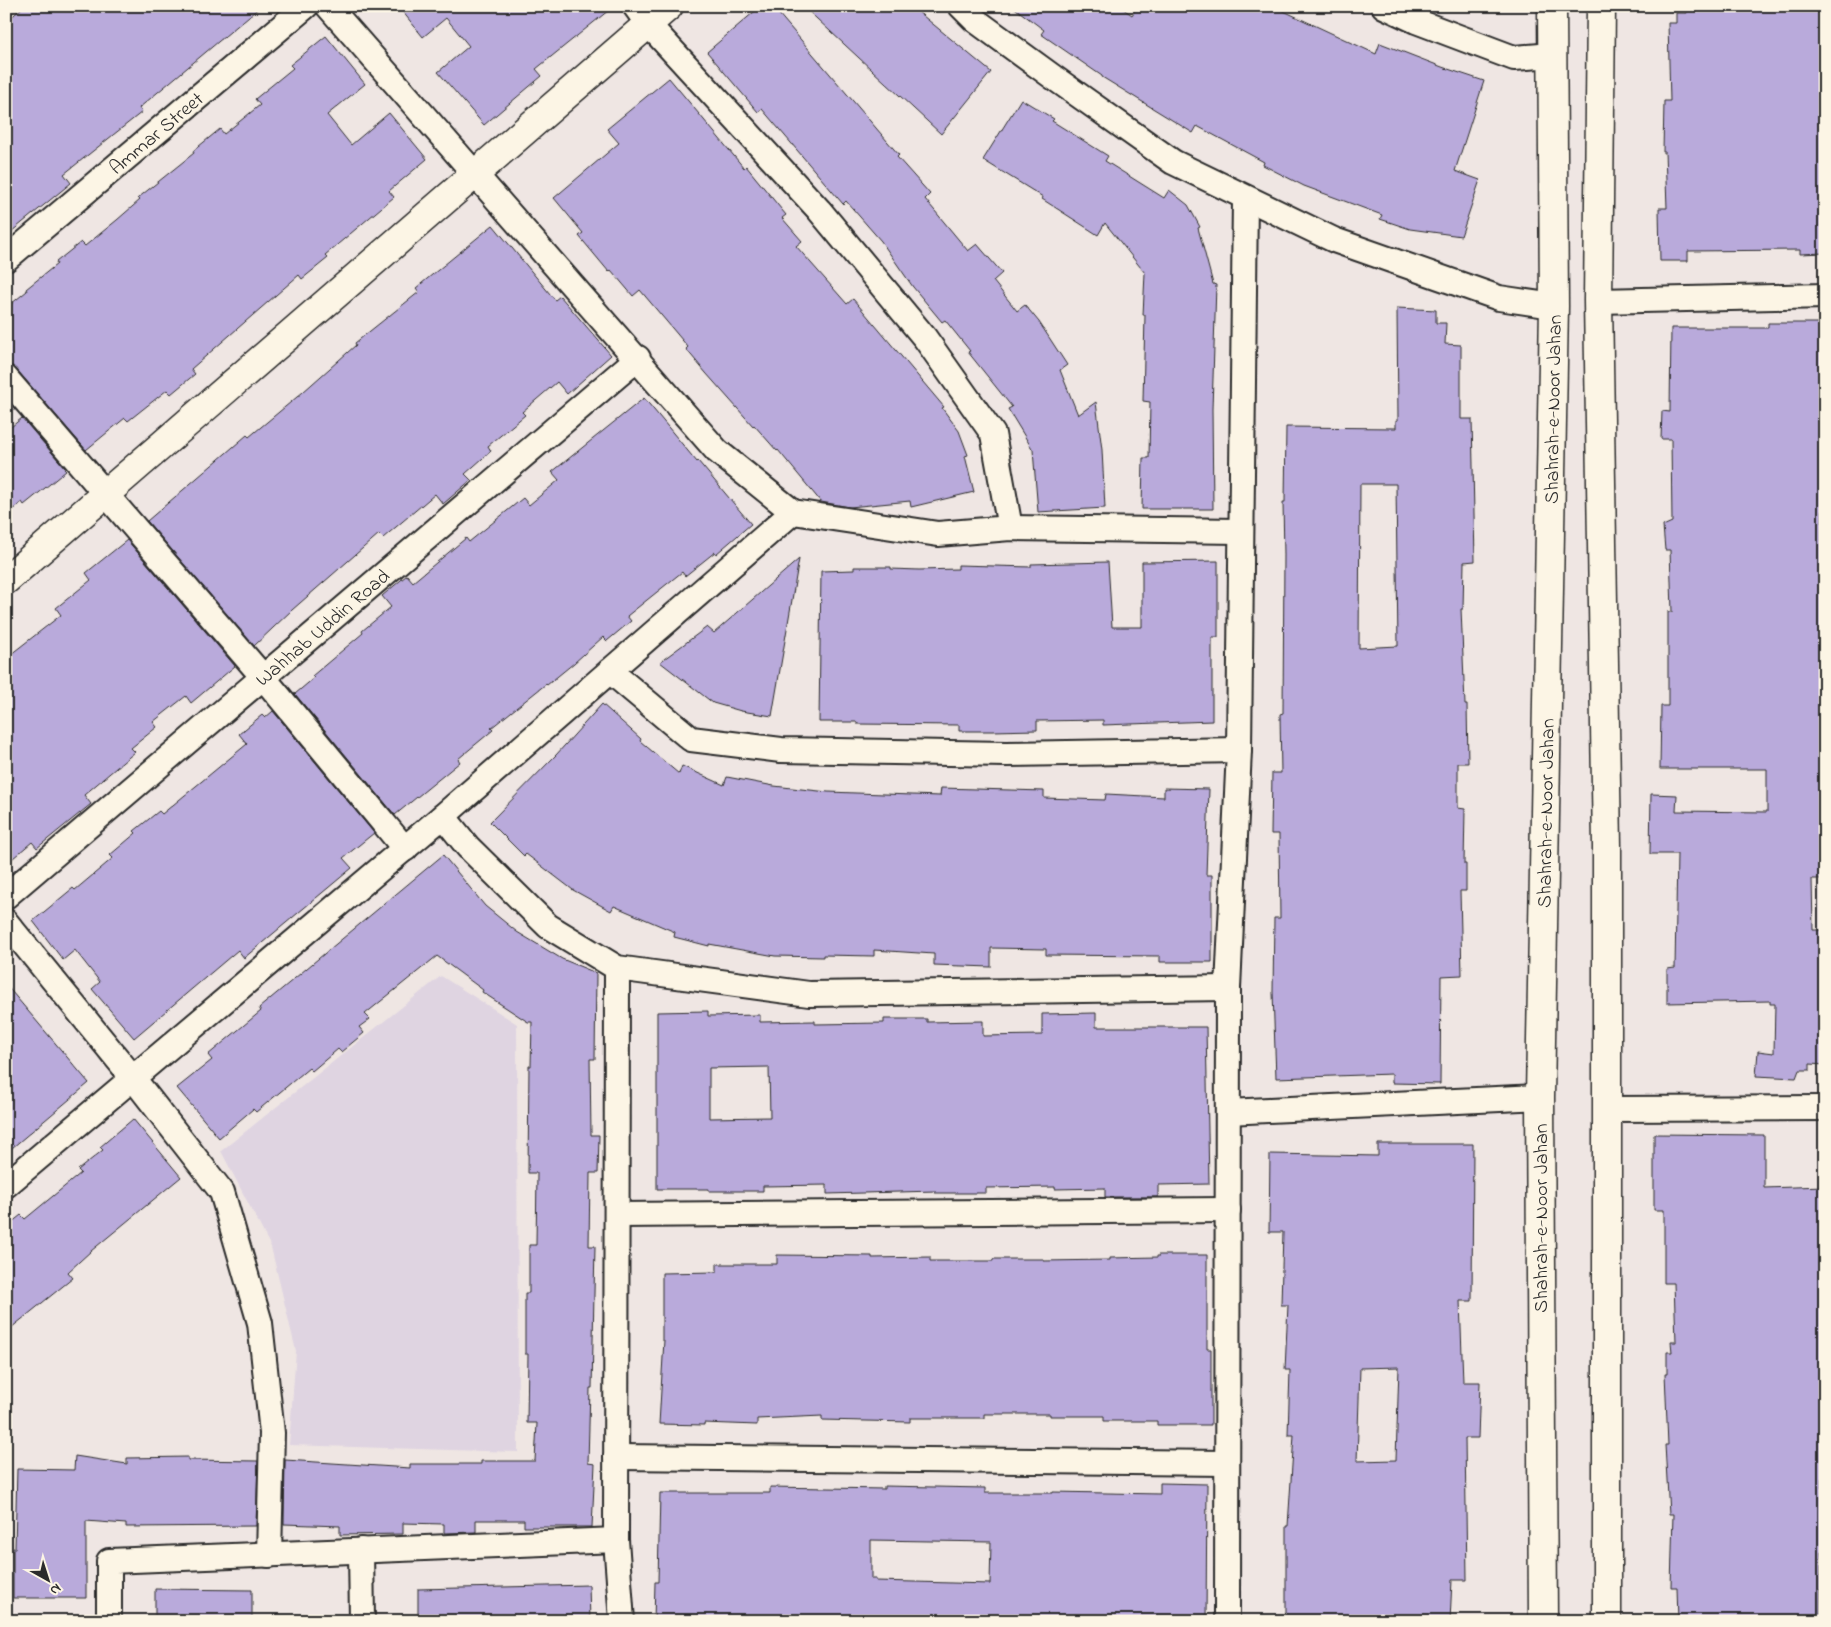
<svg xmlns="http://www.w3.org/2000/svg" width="1831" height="1627" font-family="'Indie Flower',sans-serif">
<rect width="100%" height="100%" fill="#efe6e3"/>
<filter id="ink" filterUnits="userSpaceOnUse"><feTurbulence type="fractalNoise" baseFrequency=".02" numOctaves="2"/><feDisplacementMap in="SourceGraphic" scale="10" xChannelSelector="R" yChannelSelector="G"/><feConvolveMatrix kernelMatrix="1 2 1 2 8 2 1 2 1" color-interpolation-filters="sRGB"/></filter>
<g filter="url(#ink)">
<path fill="#dfd4e1" d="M 441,976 L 517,1024 L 518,1452 L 289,1445 L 296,1351 L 271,1247 L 221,1151 Z"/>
<path fill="#b9aadb" stroke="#2b2b2b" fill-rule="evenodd" d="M 24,6 L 261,6 L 139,108 L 142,112 L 64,174 L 71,183 L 6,236 L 6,22 Z
M 398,6 L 614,6 L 536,69 L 542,76 L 484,125 L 438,72 L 469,46 L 446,18 L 423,37 Z
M 761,6 L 772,6 L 899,155 L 897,157 L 930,194 L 925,199 L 968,251 L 977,244 L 1002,273 L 993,281 L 1017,311 L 1025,305 L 1039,322 L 1067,365 L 1060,370 L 1078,415 L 1096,402 L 1102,450 L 1105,508 L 1038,512 L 1033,450 L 1008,409 L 1012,407 L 968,352 L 970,351 L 945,320 L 942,322 L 913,287 L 881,241 L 846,201 L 843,204 L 762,109 L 758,112 L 707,52 Z
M 803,6 L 911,6 L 991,72 L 941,134 Z
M 1012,6 L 1119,6 L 1132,15 L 1138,6 L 1273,6 L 1376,54 L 1380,43 L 1442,67 L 1484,81 L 1455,171 L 1480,180 L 1461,236 L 1410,229 L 1380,219 L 1382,215 L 1304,186 L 1263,165 L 1264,162 L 1197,126 L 1193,133 L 1102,77 L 1102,76 L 1041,34 L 1044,30 Z
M 1687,6 L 1825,8 L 1825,253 L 1800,254 L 1800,250 L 1688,251 L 1688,261 L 1660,261 L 1659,208 L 1667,208 L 1665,152 L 1663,152 L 1664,101 L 1670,101 L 1668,23 L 1676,23 L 1676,13 L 1687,13 Z
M 326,36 L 365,84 L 327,115 L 351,145 L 389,113 L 427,159 L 389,191 L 394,197 L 325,255 L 328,258 L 302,279 L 299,275 L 191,369 L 195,374 L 171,394 L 167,390 L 128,421 L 125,418 L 86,450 L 16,369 L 6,363 L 6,308 L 27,291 L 26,289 L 57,264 L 56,262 L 81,242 L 85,246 L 117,220 L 140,200 L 138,198 L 194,153 L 193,151 L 220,129 L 224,134 L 260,105 L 255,99 L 293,68 L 290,65 Z
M 669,78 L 744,168 L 746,166 L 786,215 L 782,218 L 802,241 L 796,246 L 847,304 L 853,299 L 944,407 L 942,408 L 959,431 L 968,455 L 965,456 L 974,492 L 911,507 L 910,501 L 850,507 L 821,502 L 778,450 L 777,451 L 754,425 L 753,426 L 706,373 L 686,349 L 688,347 L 640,290 L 633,296 L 611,270 L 609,272 L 579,236 L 583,233 L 554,198 L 619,143 L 607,129 Z
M 1021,99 L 1054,119 L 1052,121 L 1108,156 L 1105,161 L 1164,198 L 1169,190 L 1188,205 L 1200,227 L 1198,228 L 1213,284 L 1216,285 L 1212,409 L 1213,509 L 1142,509 L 1143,458 L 1149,458 L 1150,402 L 1143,401 L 1145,315 L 1143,315 L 1145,273 L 1105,223 L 1098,235 L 1042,199 L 1043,197 L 983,160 Z
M 493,225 L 555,300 L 560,296 L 611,355 L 567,394 L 557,382 L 522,412 L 525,415 L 488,446 L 491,451 L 465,474 L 471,480 L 443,504 L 435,494 L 383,538 L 379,534 L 292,610 L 254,646 L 147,521 L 247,435 L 249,437 L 303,392 L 356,345 L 355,343 L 419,292 L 416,288 Z
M 1397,308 L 1436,310 L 1436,323 L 1446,323 L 1445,344 L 1461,345 L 1461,419 L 1472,419 L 1475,561 L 1464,562 L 1463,609 L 1461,609 L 1465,705 L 1467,705 L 1468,763 L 1458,763 L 1458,808 L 1465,809 L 1464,864 L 1466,864 L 1466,891 L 1460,891 L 1462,975 L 1441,976 L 1440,1084 L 1392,1083 L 1392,1074 L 1276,1078 L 1273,992 L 1274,918 L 1280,918 L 1279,834 L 1271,834 L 1272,773 L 1281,773 L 1280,714 L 1283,713 L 1284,555 L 1283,502 L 1285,502 L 1286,427 L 1396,428 L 1396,420 L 1398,420 ZM 1360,484 L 1396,484 L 1398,646 L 1359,648 Z
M 1768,323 L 1825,323 L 1825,496 L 1823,496 L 1821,570 L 1825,570 L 1825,879 L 1812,879 L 1813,930 L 1825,930 L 1825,1065 L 1810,1064 L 1810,1070 L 1799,1070 L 1796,1078 L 1756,1076 L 1758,1051 L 1774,1053 L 1775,1004 L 1770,1004 L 1770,1001 L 1667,1003 L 1667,969 L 1675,968 L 1677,854 L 1650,854 L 1651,794 L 1677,795 L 1676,811 L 1767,812 L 1767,769 L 1660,769 L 1661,706 L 1668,706 L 1668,612 L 1672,612 L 1670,550 L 1665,550 L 1663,526 L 1672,522 L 1671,439 L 1661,439 L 1662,411 L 1670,412 L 1671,328 L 1768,328 Z
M 644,398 L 697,462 L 698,461 L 751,524 L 716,554 L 715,552 L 685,576 L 682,572 L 627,616 L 631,621 L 607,641 L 603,637 L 574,663 L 547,685 L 546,684 L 491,728 L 493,730 L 458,759 L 460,762 L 395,815 L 295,694 L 314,678 L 312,676 L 363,633 L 362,631 L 391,607 L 382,596 L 407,575 L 413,582 L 466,538 L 469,542 L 523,498 L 529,505 L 559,480 L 552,472 Z
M 22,418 L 65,468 L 64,469 L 66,471 L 24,505 L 22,502 L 6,515 L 6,431 Z
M 127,540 L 235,666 L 191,703 L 186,696 L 153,722 L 157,727 L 131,748 L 135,752 L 84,795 L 91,804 L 37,848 L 32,842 L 6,864 L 6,658 L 61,615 L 56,608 L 91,580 L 86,573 Z
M 799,559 L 772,716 L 741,711 L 713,703 L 660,662 L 707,627 L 714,633 Z
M 1218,561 L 1218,637 L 1212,637 L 1212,721 L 1103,725 L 1103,720 L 1037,721 L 1037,730 L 993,731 L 959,731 L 959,725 L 857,724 L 857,722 L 819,722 L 821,571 L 854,570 L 854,567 L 891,567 L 891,569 L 919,570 L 958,569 L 958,565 L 1031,567 L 1031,564 L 1108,562 L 1112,627 L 1142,627 L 1142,562 Z
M 602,704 L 641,739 L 640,741 L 679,774 L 682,766 L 724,785 L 727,777 L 774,786 L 828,792 L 940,796 L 941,788 L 1044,791 L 1044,798 L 1105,800 L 1106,794 L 1164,797 L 1164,788 L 1209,789 L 1206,875 L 1212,875 L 1212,962 L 1160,962 L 1160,956 L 1046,955 L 1046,949 L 991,948 L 991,967 L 934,965 L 934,954 L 874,950 L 874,956 L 823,955 L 823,957 L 775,956 L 709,944 L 709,946 L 674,937 L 675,932 L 614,906 L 611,911 L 573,890 L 526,854 L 524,856 L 490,822 L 556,755 Z
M 273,711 L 374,833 L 343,858 L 352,868 L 244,958 L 238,950 L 134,1038 L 92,989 L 100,982 L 75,950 L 63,960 L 33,921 L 73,888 L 75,890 L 113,858 L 110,855 L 136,833 L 134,831 L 159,811 L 162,814 L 247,744 L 239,734 L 262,715 L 265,718 Z
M 443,855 L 485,906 L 517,932 L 562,959 L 596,973 L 595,1059 L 590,1059 L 591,1135 L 599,1135 L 598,1173 L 590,1173 L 589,1246 L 595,1246 L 592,1388 L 590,1388 L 588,1463 L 595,1464 L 592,1527 L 524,1527 L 524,1520 L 476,1520 L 476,1532 L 444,1533 L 444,1524 L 403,1523 L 403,1534 L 340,1535 L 340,1526 L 284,1524 L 285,1460 L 410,1468 L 410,1464 L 481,1464 L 481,1461 L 535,1461 L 537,1423 L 527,1423 L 528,1354 L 525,1354 L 525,1293 L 529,1293 L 529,1245 L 536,1245 L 537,1173 L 528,1173 L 529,1066 L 531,1066 L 532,1022 L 528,1022 L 482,992 L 483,990 L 437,956 L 365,1014 L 370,1019 L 359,1027 L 364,1033 L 341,1052 L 338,1049 L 312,1071 L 309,1068 L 256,1112 L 253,1109 L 219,1138 L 177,1088 L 212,1060 L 208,1055 L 261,1011 L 259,1008 Z
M 6,985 L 89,1083 L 6,1153 Z
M 708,1011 L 708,1016 L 760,1015 L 760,1022 L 815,1021 L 815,1024 L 884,1023 L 884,1019 L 927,1019 L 927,1022 L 983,1021 L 983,1036 L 1042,1035 L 1042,1014 L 1096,1013 L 1096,1027 L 1206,1027 L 1209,1184 L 1158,1185 L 1158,1197 L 1105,1197 L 1105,1188 L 1055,1189 L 1055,1187 L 986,1188 L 986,1193 L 935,1193 L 935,1191 L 827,1194 L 827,1185 L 763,1186 L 763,1191 L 709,1191 L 709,1189 L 657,1189 L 657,1012 ZM 769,1067 L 770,1117 L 709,1118 L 709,1068 Z
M 133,1119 L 181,1177 L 91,1251 L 68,1272 L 73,1278 L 6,1332 L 6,1227 L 21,1215 L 25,1219 L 81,1173 L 78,1170 L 103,1150 L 100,1147 Z
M 1654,1134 L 1764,1135 L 1764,1188 L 1825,1186 L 1825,1451 L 1823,1451 L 1822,1524 L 1825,1524 L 1825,1552 L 1821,1552 L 1820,1621 L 1678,1621 L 1677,1587 L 1671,1587 L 1673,1514 L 1669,1514 L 1665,1445 L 1668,1445 L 1665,1373 L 1667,1373 L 1667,1352 L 1672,1352 L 1671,1342 L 1676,1342 L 1674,1283 L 1664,1283 L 1664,1210 L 1654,1210 Z
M 1378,1144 L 1473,1144 L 1472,1301 L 1460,1301 L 1463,1382 L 1480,1382 L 1478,1438 L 1465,1438 L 1467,1580 L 1452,1580 L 1450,1621 L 1286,1621 L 1286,1526 L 1288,1526 L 1294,1435 L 1288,1435 L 1290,1370 L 1285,1370 L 1288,1305 L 1281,1305 L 1283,1232 L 1269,1232 L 1270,1154 L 1378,1156 ZM 1399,1367 L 1396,1460 L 1357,1461 L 1360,1368 Z
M 777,1255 L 872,1256 L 872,1258 L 930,1257 L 930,1261 L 993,1261 L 993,1259 L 1044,1259 L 1044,1261 L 1110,1260 L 1110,1258 L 1158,1257 L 1158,1255 L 1207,1255 L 1207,1349 L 1211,1349 L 1211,1425 L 1157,1425 L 1157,1421 L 1104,1421 L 1104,1416 L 1050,1416 L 1050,1414 L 984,1414 L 984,1418 L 910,1418 L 910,1422 L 822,1420 L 822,1416 L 757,1419 L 757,1425 L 704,1423 L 704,1425 L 659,1424 L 664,1340 L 662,1340 L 662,1273 L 717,1272 L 717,1264 L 777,1264 Z
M 75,1456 L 127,1464 L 127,1458 L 188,1457 L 188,1460 L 258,1461 L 256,1526 L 126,1527 L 126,1524 L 86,1521 L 86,1598 L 13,1598 L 13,1548 L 15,1548 L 17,1469 L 74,1470 Z
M 1160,1483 L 1207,1484 L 1206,1621 L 654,1621 L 655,1582 L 658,1582 L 660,1493 L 770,1493 L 770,1487 L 884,1489 L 884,1486 L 985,1488 L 985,1493 L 1053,1493 L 1053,1492 L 1160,1494 ZM 871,1540 L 991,1542 L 990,1584 L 876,1581 L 876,1579 L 871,1579 Z
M 589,1585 L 590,1621 L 418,1621 L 418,1589 Z
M 155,1589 L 252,1590 L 252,1621 L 155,1621 Z"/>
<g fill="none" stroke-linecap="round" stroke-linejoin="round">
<defs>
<g id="minor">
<path d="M 328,6 L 717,451 L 793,512 L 938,534 L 1010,528 L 1240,531"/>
<path d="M 635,6 L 648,24 L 819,210 L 925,338 L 993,434 L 1010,528"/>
<path d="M 961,6 L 975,20 L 1053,77 L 1173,162 L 1334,240 L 1499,298 L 1554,306"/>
<path d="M 1384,6 L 1416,21 L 1514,58 L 1553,55"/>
<path id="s1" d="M 6,259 L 306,6"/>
<path d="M 1598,301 L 1825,296"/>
<path d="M 6,378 L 263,677 L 405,849"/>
<path d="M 610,671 L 691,739 L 781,750 L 1006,754 L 1239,750"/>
<path d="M 443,816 L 468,847 L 548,926 L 617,968 L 809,994 L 1228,988"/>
<path id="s2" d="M 6,896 L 638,358"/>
<path d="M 6,922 L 133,1078 L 222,1192 L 260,1323 L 272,1433 L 269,1555"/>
<path d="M 617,968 L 616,1540 L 622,1621"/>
<path d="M 1607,1109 L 1825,1108"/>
<path d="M 1228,1112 L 1540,1097"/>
<path d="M 6,1185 L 443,816 L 793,512"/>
<path d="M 617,1215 L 1228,1210"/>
<path d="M 616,1457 L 1227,1463"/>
<path d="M 361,1550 L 362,1621"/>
<path d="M 109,1621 L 109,1561 L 616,1540"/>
<path d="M 1227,1621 L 1228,988 L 1239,750 L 1245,198"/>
</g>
<path id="tertiary" d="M 6,580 L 669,6"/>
<g id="secondary">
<path d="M 1601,6 L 1598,301 L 1607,846 L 1607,1621"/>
<path id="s3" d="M 1543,1621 L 1540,1097 L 1554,306 L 1552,6"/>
</g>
</defs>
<use href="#minor" stroke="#2b2b2b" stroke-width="28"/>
<use href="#tertiary" stroke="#2b2b2b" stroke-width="31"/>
<use href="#secondary" stroke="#2b2b2b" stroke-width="31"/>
<use href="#minor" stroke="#fcf5e5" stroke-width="24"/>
<use href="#tertiary" stroke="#fcf5e5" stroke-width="28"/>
<use href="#secondary" stroke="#fcf5e5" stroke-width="28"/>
</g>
</g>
<g text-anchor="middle" stroke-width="4.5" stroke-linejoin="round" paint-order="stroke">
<g font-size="20" fill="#2b2b2b" stroke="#fcf5e5">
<text dy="7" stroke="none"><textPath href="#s1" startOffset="196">Ammar Street</textPath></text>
<text dy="7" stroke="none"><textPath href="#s3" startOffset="1212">Shahrah-e-Noor Jahan</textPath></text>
<text dy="7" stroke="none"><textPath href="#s2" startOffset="415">Wahhab Uddin Road</textPath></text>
<text dy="7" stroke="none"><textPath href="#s3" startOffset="808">Shahrah-e-Noor Jahan</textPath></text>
<text transform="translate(1540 1218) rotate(-90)" y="7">Shahrah-e-Noor Jahan</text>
</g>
</g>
<rect width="1831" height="1627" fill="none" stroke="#fcf5e5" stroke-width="25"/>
<rect x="12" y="12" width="1806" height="1602" fill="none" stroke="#2b2b2b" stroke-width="2" filter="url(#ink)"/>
<g transform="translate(48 1580) rotate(141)" stroke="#fcf5e5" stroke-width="4" paint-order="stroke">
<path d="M0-4L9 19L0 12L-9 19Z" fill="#2b2b2b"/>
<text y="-8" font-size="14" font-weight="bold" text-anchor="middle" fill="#2b2b2b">N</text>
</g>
</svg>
